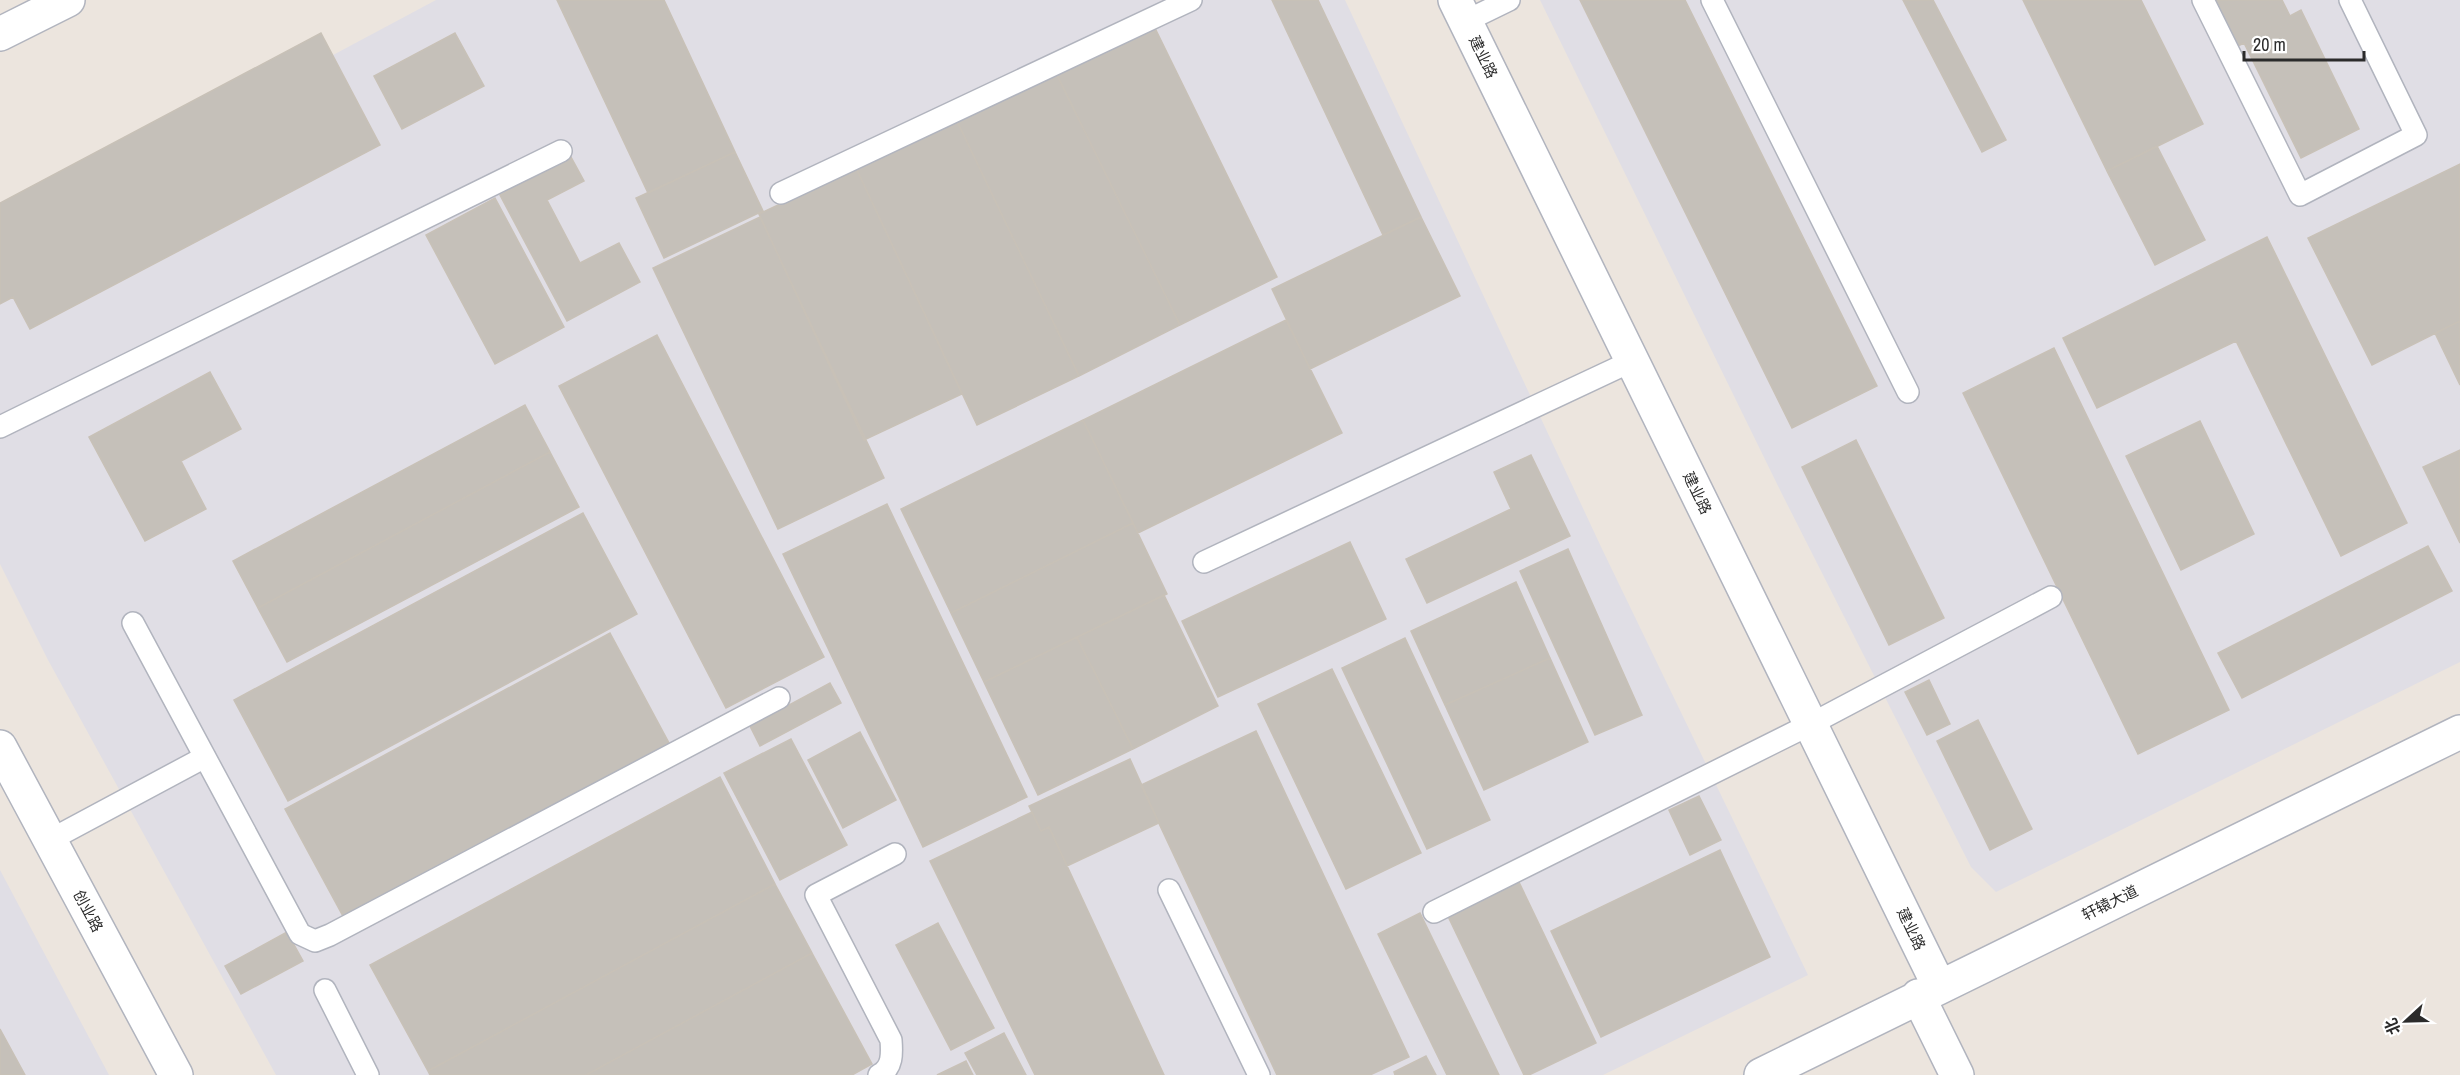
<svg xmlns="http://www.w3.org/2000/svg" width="2460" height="1075" font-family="'Archivo Narrow','Noto Sans SC',sans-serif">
<rect width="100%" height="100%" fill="#ece5de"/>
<path fill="#e0dee5" d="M 436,0 L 1345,0 L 1603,551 L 1808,975 L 1603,1075 L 276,1075 L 48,660 L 0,564 L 0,233 Z
M 1540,0 L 2460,0 L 2460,662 L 1996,892 L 1971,867 L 1782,494 Z
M 0,870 L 109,1075 L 0,1075 Z"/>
<path fill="#c5c0b9" stroke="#c8c1b7" stroke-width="1.5" d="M 557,0 L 664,0 L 735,152 L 648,193 Z
M 1272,0 L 1318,0 L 1421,217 L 1383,235 Z
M 1580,0 L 1685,0 L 1877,386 L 1792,428 Z
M 1903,0 L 1933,0 L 2006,140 L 1982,152 Z
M 2023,0 L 2141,0 L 2203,124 L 2107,171 Z
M 2212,0 L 2282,0 L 2290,16 L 2301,10 L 2359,129 L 2301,158 L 2244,43 L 2236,47 Z
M 1153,24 L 1277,277 L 1180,325 L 1056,73 Z
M 321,33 L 380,145 L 30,329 L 13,297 L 0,304 L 0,203 Z
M 455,33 L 484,86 L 402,129 L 374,76 Z
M 1056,73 L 1180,325 L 1079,376 L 957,121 Z
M 957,121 L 1079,376 L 977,425 L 856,168 Z
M 2157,146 L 2205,240 L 2155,265 L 2107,171 Z
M 735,152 L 763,211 L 664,258 L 636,198 Z
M 571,157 L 584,181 L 547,200 L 580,263 L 619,243 L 640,282 L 567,321 L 500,195 Z
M 2460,164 L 2460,321 L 2372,365 L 2308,238 Z
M 856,168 L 962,394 L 864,440 L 759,214 Z
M 495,198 L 564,327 L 495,364 L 426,235 Z
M 760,217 L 884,478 L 778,529 L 653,268 Z
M 1421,217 L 1460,296 L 1310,369 L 1272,289 Z
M 2267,237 L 2407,523 L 2341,556 L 2236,341 L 2097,408 L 2063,338 Z
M 1286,320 L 1342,433 L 1138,533 L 1083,420 Z
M 2460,321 L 2460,385 L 2435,333 Z
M 657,335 L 824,657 L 726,708 L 559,386 Z
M 2054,348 L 2229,710 L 2138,754 L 1963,393 Z
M 210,372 L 241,429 L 181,461 L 206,509 L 145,541 L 89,437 Z
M 525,405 L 550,452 L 258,608 L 233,561 Z
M 1083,420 L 1133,523 L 951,613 L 901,509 Z
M 2200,421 L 2254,534 L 2181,570 L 2126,456 Z
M 1856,440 L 1944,618 L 1889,645 L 1802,467 Z
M 2460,450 L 2460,543 L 2423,467 Z
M 550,452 L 579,507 L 287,662 L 258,608 Z
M 1531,455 L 1570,536 L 1427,603 L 1406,559 L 1511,509 L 1494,472 Z
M 887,504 L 1027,797 L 923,847 L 783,554 Z
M 583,513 L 637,614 L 288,801 L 234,700 Z
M 1133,523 L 1167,594 L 984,682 L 951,613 Z
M 1350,542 L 1386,619 L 1218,697 L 1182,621 Z
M 2428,546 L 2452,591 L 2242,698 L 2218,653 Z
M 1568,549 L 1642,715 L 1595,735 L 1520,571 Z
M 1516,582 L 1550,658 L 1445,705 L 1411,631 Z
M 1164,595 L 1218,706 L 1133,749 L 1077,637 Z
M 610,633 L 669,743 L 344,918 L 285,809 Z
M 1077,637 L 1133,749 L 1038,795 L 984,682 Z
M 1405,638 L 1490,820 L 1427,849 L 1342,668 Z
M 1550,658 L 1588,742 L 1484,790 L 1445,705 Z
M 1332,669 L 1421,853 L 1346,889 L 1258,704 Z
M 1929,680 L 1950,724 L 1927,735 L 1905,692 Z
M 830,683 L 841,703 L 760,746 L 750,726 Z
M 1978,720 L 2032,829 L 1990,850 L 1937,741 Z
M 1256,731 L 1409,1057 L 1370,1075 L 1277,1075 L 1141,785 Z
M 860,732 L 896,800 L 843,828 L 808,760 Z
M 791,739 L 847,845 L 780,880 L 724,773 Z
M 1130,759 L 1159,823 L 1067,866 L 1049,827 L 1041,831 L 1029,806 Z
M 720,777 L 775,884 L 428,1071 L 370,965 Z
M 1699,796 L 1721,840 L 1690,855 L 1669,810 Z
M 1032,812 L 1041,831 L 1049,827 L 1164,1075 L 1035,1075 L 930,861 Z
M 1720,850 L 1770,957 L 1601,1037 L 1551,931 Z
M 1517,878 L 1596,1043 L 1529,1075 L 1524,1075 L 1446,912 Z
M 775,884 L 812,953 L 586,1075 L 430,1075 L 428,1071 Z
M 1420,913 L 1499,1075 L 1447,1075 L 1378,934 Z
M 938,923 L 994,1028 L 951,1050 L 896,945 Z
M 287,932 L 303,961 L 241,994 L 225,966 Z
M 812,953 L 872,1064 L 852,1075 L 586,1075 Z
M 0,1029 L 25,1075 L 0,1075 Z
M 1004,1033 L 1026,1075 L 977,1075 L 965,1053 Z
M 1426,1056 L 1436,1075 L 1395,1075 L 1394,1072 Z
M 966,1061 L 973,1075 L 937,1075 Z"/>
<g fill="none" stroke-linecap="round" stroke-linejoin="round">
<defs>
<path id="lane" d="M 1712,0 L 1908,392
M 2203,0 L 2300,195 L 2416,135 L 2350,0
M 1466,21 L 1509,0
M 781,193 L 1191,0
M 0,427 L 561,151
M 1204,562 L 1632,361
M 133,623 L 300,934 L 315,941 L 330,935 L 779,698
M 50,840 L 205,757
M 1169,890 L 1259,1075
M 1434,912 L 1811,724 L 2051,597
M 325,990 L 368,1075
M 879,1075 C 893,1068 892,1053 891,1040 L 816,895 L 895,854"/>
<path id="secondary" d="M 1455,0 L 1939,986
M 0,34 L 68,0
M 0,747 L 176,1075
M 1918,996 L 1957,1075
M 1761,1075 L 2460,732"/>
</defs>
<use href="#lane" stroke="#b1b4be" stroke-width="24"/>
<use href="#secondary" stroke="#b1b4be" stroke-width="36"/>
<use href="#lane" stroke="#fff" stroke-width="21"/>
<use href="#secondary" stroke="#fff" stroke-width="33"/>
</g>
<g text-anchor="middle" stroke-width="4.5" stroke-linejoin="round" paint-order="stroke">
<g font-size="15" fill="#2b2b2b" stroke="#fff">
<text transform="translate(1483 57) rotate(64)" y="5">建业路</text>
<text transform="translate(1697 493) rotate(64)" y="5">建业路</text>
<text transform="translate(2110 903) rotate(-26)" y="5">轩辕大道</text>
<text transform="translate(88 911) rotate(62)" y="5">创业路</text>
<text transform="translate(1911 929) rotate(64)" y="5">建业路</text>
</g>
</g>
<g transform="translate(2406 1021) rotate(248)" stroke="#ffffff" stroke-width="4.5" paint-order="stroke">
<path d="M0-4.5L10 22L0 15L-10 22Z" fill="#2b2b2b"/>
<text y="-9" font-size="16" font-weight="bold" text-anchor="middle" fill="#2b2b2b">北</text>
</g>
<path d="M2244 51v9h120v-9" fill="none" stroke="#2b2b2b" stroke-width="3"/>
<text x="2253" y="51" font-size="18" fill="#2b2b2b" stroke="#ffffff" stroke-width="4.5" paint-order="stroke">20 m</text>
</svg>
